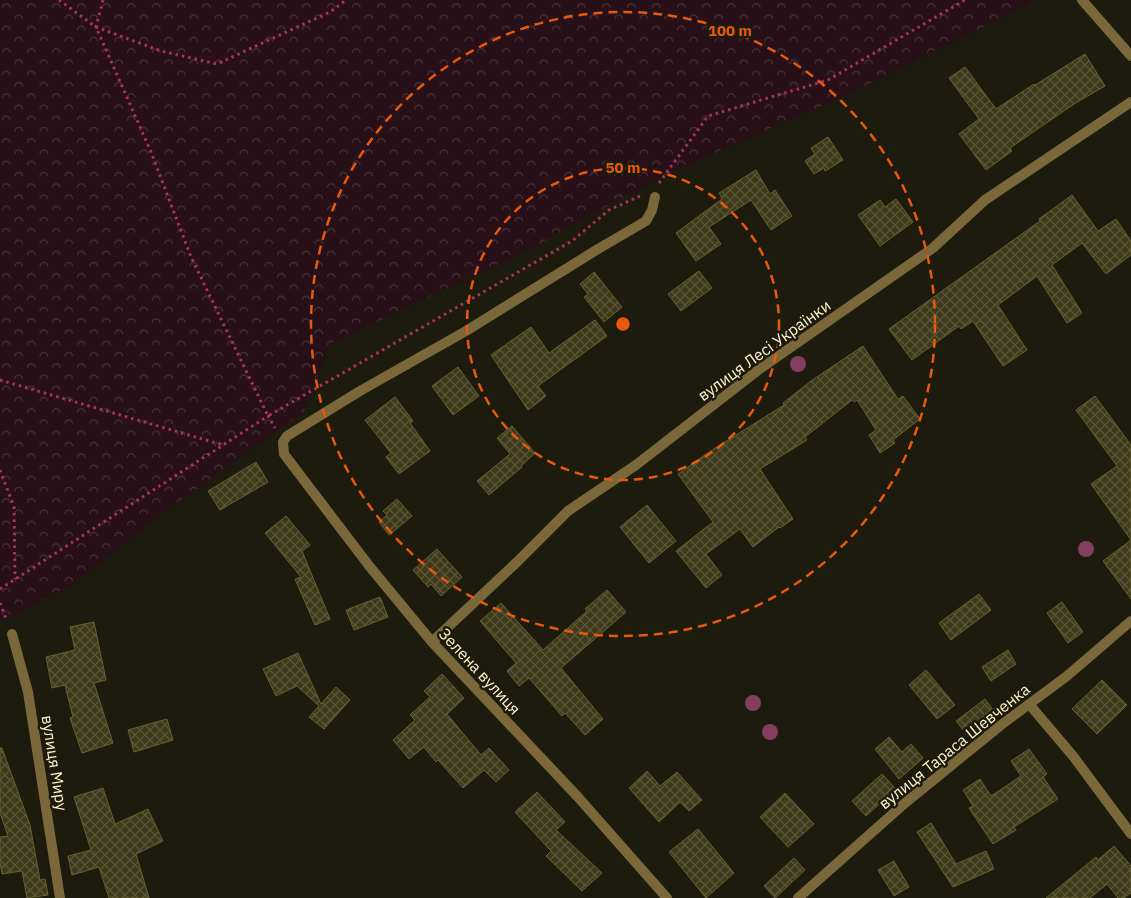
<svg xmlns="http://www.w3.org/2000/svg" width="1131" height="898" font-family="'IBM Plex Sans',sans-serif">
<defs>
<pattern id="forest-crowns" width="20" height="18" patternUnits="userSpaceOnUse" patternTransform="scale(1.25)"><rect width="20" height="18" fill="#271018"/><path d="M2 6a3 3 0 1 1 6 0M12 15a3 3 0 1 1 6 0" fill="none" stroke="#473338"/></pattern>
<pattern id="building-cross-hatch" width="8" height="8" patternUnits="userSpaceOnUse" patternTransform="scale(1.25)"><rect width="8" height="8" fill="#3d391a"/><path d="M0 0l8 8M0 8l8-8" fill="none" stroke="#5a563a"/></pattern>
</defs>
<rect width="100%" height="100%" fill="#1d1b0d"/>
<path fill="url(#forest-crowns)" d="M 0,0 L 1037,0 L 857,90 L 659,178 L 532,248 L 330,344 L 303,413 L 165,511 L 75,583 L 0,622 Z"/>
<path fill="url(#building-cross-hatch)" stroke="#68602d" d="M 1085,54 L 1105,86 L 1074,104 L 1010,148 L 1012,151 L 986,170 L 959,134 L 979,119 L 949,78 L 965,67 L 996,109 L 1034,84 L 1035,85 Z
M 828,137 L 843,160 L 825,171 L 824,168 L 814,174 L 805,161 L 815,154 L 811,148 Z
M 756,170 L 770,194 L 775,190 L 792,216 L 771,230 L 751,200 L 709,227 L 721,244 L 696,261 L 676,233 L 722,199 L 719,193 Z
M 1072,195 L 1098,231 L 1116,219 L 1131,241 L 1131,255 L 1106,274 L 1082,243 L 1052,265 L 1082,313 L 1067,323 L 1037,276 L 998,305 L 1027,350 L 1003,366 L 973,321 L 961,329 L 959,326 L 912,360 L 889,329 L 1040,221 L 1039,219 Z
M 896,199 L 913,222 L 880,246 L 858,215 L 880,200 L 885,207 Z
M 699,271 L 712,288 L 681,311 L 668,294 Z
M 594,272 L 622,307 L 604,322 L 584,297 L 588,294 L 580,284 Z
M 595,320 L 607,336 L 538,386 L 546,396 L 528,410 L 491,355 L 531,327 L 549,353 Z
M 863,346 L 898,399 L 903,396 L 920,419 L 893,440 L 895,443 L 880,453 L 869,435 L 876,430 L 857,400 L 854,402 L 852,400 L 805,437 L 807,440 L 760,469 L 793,519 L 780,528 L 779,527 L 753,547 L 740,529 L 706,554 L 722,575 L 706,588 L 676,551 L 713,522 L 678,474 L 709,452 L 784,405 L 783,403 L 811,381 Z
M 458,367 L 479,396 L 453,415 L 432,386 Z
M 1095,396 L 1131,445 L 1131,599 L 1103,561 L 1131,540 L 1091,484 L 1117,466 L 1076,410 Z
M 395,397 L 413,421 L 410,423 L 430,451 L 399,474 L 386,457 L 391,453 L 365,420 Z
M 512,426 L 535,453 L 521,466 L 522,467 L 489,495 L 477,481 L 510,454 L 497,438 Z
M 256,462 L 268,482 L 220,510 L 208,491 Z
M 397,499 L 412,516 L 389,535 L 379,522 L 387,515 L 383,511 Z
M 647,505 L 676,541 L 649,563 L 620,527 Z
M 286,516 L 310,545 L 302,551 L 330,619 L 315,625 L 295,579 L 301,577 L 265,533 Z
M 437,549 L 462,577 L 441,596 L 431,584 L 428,587 L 413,570 Z
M 607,590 L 626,612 L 561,668 L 603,719 L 585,735 L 565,713 L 562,716 L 529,678 L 519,686 L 507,671 L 516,663 L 480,621 L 501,603 L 543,650 L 587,611 L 585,609 Z
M 979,594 L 991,610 L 951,640 L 939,623 Z
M 380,597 L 388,617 L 354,630 L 346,610 Z
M 1062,602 L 1083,632 L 1068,643 L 1047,613 Z
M 94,622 L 106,680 L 94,683 L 113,743 L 82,753 L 70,718 L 73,717 L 65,685 L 52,688 L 46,657 L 75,650 L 70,627 Z
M 1008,650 L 1016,664 L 991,681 L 982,667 Z
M 298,653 L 321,704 L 336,687 L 350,700 L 324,729 L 309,717 L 319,706 L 297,686 L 276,696 L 263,669 Z
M 926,670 L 955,705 L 937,719 L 909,685 Z
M 442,674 L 464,698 L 447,714 L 481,755 L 489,748 L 509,770 L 496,782 L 484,770 L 463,788 L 438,760 L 436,762 L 424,747 L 409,759 L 393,740 L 415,720 L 410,715 L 430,697 L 424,691 Z
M 1102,680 L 1127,705 L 1097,734 L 1072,709 Z
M 985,699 L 996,714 L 968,736 L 956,721 Z
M 167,719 L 173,740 L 134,752 L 128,730 Z
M 889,737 L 902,752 L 911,744 L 923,758 L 899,779 L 875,749 Z
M 0,748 L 2,748 L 30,825 L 40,880 L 45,879 L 48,895 L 27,898 L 22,871 L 2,874 L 0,862 L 0,837 L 8,836 L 0,813 Z
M 1029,749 L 1047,774 L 1043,777 L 1058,799 L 1014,827 L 1016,830 L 993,844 L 969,808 L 973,806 L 963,790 L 980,779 L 991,796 L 1021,776 L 1011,761 Z
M 647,771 L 660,786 L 677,772 L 702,800 L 689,811 L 680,802 L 659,822 L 629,788 Z
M 882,774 L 896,789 L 866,816 L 852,801 Z
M 103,788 L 115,824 L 148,809 L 163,841 L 136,854 L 149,898 L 109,898 L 99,867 L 72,875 L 68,856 L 91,850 L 74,797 Z
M 537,792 L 565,822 L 556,830 L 602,873 L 582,891 L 546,856 L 551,851 L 515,812 Z
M 785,793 L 814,824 L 788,847 L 760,817 Z
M 931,823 L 956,864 L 986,851 L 994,869 L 953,887 L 917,832 Z
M 698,829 L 734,873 L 706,898 L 669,852 Z
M 1114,846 L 1131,866 L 1131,893 L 1124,898 L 1118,898 L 1107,884 L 1090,898 L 1046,898 L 1096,857 L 1098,860 Z
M 794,858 L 805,870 L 775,898 L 764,886 Z
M 894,861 L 909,887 L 894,896 L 878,870 Z"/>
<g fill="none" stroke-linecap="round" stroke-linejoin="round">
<path stroke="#aa3261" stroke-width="3" stroke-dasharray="2.5 4" stroke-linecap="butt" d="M 59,0 L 96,27 L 161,51 L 217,64 L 330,12 L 346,0
M 103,0 L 96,27 L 151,152 L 191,257 L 268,416 L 572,241 L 609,210 L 640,196
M 659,183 L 708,116 L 828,80 L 965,0
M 0,380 L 223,445
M 0,470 L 14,507 L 15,579
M 0,589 L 268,416 L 275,428
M 0,603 L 7,621"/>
<path stroke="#7a673a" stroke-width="10" d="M 1082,0 L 1131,56"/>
<path stroke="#7a673a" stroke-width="10" d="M 655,197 L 652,210 L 646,221 L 598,249 L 466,331 L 360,391 L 287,436 L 283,442 L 284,454 L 370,567 L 432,642 L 577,796 L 667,898
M 12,634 L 28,692 L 60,898
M 432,642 L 517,562 L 568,511 L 636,465 L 757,371 L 933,248 L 985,200 L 1131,102
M 1029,704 L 1073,756 L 1131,834
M 798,898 L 905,803 L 1001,725 L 1067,676 L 1131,621"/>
</g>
<g fill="#843e60">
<circle cx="798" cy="364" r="8"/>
<circle cx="1086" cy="549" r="8"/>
<circle cx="753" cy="703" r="8"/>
<circle cx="770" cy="732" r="8"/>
</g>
<g fill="none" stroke="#e8590c" stroke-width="2.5" stroke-dasharray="9 6">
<circle cx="623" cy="324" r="156"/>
<circle cx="623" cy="324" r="312"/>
</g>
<g text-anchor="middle" stroke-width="5" stroke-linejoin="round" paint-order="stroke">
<g font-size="16" fill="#fdf2cb" stroke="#1d1b0d">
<text transform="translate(764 350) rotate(-36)" y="6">вулиця Лесі Українки</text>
<text transform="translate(480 671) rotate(47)" y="6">Зелена вулиця</text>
<text transform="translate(954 746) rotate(-39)" y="6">вулиця Тараса Шевченка</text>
<text transform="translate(55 763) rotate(81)" y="6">вулиця Миру</text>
</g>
</g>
<circle cx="623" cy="324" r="8" fill="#e8590c" stroke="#1d1b0d" stroke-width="2.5"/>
<g font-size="15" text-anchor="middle" font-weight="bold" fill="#e8590c" stroke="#1d1b0d" stroke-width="5" stroke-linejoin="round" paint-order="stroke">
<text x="730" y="36">100 m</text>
<text x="623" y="173">50 m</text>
</g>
</svg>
